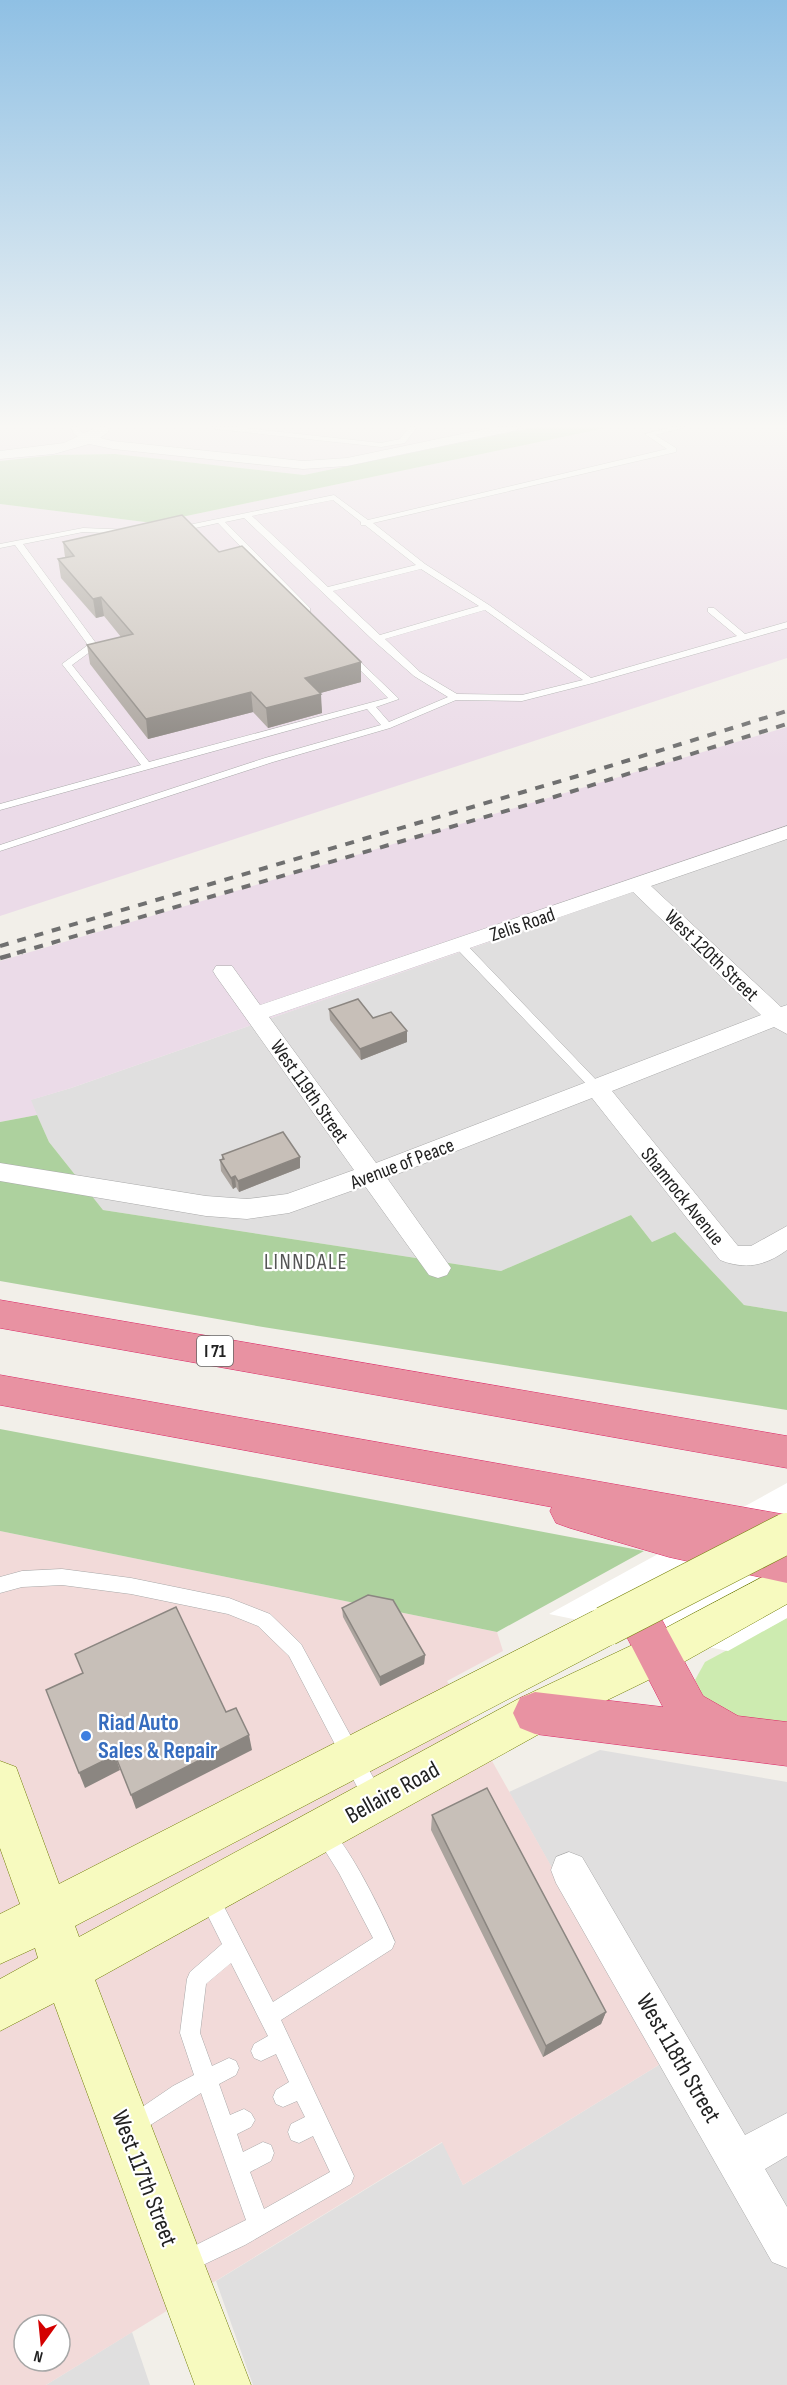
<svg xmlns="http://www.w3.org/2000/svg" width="787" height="2385" font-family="'Sofia Sans Condensed',sans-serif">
<rect width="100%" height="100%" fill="#f2efe9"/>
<path fill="#e0dfdf" d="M 787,838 L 787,1312 L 744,1305 L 675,1232 L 652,1242 L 631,1215 L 501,1271 L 103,1210 L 49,1142 L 30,1100 L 71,1088 Z
M 600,1750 L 787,1782 L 787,2385 L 253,2385 L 216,2281 L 443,2142 L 463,2185 L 662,2063 L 509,1792 Z
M 132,2332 L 150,2385 L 46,2385 Z"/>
<path fill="#f2dad9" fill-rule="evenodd" d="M 0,1531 L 497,1632 L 503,1651 L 447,1681 L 662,2063 L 463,2185 L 442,2142 L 46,2385 L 0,2385 ZM 24,2325 L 60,2325 L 60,2361 L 24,2361 Z"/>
<path fill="#ebdbe8" d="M 0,427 L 536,427 L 304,475 L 115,454 L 55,455 L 0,461 Z
M 610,427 L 787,427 L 787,658 L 0,916 L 0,504 L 153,523 Z
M 787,727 L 787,838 L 71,1088 L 31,1100 L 37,1115 L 0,1122 L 0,961 Z"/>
<path fill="#cdebb0" d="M 787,1618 L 787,1728 L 710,1710 L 695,1680 L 705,1662 Z"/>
<path fill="#add19e" d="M 536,427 L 610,427 L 153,523 L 0,504 L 0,461 L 55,455 L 115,454 L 304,475 Z
M 37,1115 L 49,1142 L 103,1210 L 501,1271 L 631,1215 L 652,1242 L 675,1232 L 744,1305 L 787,1312 L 787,1410 L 263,1327 L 0,1281 L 0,1122 Z
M 0,1429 L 644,1551 L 497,1632 L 0,1531 Z"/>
<path fill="#fff" d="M 787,1483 L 787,1618 L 728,1651 L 549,1614 Z"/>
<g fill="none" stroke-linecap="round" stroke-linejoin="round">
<defs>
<path id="lane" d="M 71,427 L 79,427 L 80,431 L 95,440 L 88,442 L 74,434 Z
M 212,427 L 235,427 L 381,443 L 400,439 L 409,427 L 417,427 L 405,443 L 381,447 L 216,429 Z
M 672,427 L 686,427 L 655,435 L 676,448 L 676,452 L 373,523 L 425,564 L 489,605 L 591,678 L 737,636 L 708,612 L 708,608 L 714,608 L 745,634 L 787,622 L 787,628 L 593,683 L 522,701 L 456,700 L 390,728 L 273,762 L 0,851 L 0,845 L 265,758 L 381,725 L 367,709 L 0,810 L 0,804 L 141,765 L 62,664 L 88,645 L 15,545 L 0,548 L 0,544 L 83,528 L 134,530 L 138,532 L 134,534 L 83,532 L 23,544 L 98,646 L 72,665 L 149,762 L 388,698 L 344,654 L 349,651 L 399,699 L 376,707 L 389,722 L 448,697 L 414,676 L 374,641 L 244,518 L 225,522 L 310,608 L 310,612 L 304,612 L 218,523 L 177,532 L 174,532 L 174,528 L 334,495 L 368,520 L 667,449 L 645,434 ZM 333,500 L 361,522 L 361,525 L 365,525 L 416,565 L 328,587 L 252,516 ZM 421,569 L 479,606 L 380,635 L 333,591 ZM 485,610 L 583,680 L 522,695 L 457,694 L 420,672 L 385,639 Z
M 460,941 L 464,942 L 601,1085 L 603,1088 L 601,1091 L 593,1091 L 456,948 L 456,942 Z
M 62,1569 L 131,1578 L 229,1598 L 270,1614 L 301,1644 L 380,1790 L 382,1797 L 380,1804 L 373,1806 L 366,1804 L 289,1656 L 258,1626 L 228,1614 L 131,1594 L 62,1585 L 22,1587 L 0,1593 L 0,1577 L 22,1571 Z
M 323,1824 C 344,1832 385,1919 395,1942 L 392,1949 L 281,2020 L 354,2176 L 351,2184 L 245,2245 L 184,2274 L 176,2271 L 173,2263 L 176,2255 L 246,2220 L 201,2093 L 133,2136 L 126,2132 L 122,2125 L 126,2118 L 173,2086 L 194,2075 L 180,2033 L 187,1979 L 190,1972 L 222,1944 L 199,1898 L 202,1891 L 209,1888 L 216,1891 L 273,2002 L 373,1938 L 339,1873 L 314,1833 L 316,1826 ZM 231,1963 L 268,2036 L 254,2044 L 251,2051 L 254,2058 L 261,2061 L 276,2054 L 289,2082 L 276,2090 L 273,2097 L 276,2104 L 283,2107 L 297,2101 L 305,2117 L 291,2124 L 288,2132 L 291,2140 L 299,2143 L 313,2136 L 330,2172 L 264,2209 L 250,2172 L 271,2161 L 274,2153 L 271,2145 L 263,2142 L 243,2152 L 237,2134 L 251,2127 L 255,2120 L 251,2113 L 244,2109 L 230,2115 L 219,2084 L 236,2075 L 239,2068 L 236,2061 L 229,2058 L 212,2066 L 200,2033 L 206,1984 Z"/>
<path id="street" d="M 97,427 L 108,427 L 108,432 L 100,438 L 113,441 L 303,461 L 347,458 L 495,427 L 521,427 L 514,431 L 347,466 L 303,469 L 113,449 L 89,444 L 54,454 L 0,459 L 0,451 L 64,443 Z
M 787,826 L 787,839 L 651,886 L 781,1007 L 787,1005 L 787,1034 L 774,1027 L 612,1091 L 738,1246 L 751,1246 L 787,1226 L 787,1250 C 765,1266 745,1270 720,1260 L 592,1098 L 387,1178 L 451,1268 L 447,1275 L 438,1278 L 429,1275 L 365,1186 L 289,1213 L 247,1219 L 206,1216 L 0,1181 L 0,1163 L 206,1196 L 247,1199 L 287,1194 L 354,1170 L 216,976 L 213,971 L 216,966 L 232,966 L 260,1005 ZM 633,892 L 761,1015 L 376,1163 L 269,1017 Z
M 569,1852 L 582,1857 L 745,2135 L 787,2113 L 787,2156 L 765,2169 L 787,2207 L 787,2268 L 772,2262 L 556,1883 L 551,1870 L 556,1857 Z"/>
<path id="secondary" d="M 787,1564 L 787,1604 L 673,1668 L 550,1728 L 95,1980 L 251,2385 L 195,2385 L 54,2003 L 0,2031 L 0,1979 L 38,1958 L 35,1948 L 0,1964 L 0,1914 L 20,1904 L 0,1848 L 0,1761 L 16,1767 L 59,1884 L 591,1612 L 606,1606 L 621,1612 L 627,1626 L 621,1640 L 75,1926 L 79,1937 L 520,1698 L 643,1640 Z"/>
<path id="highway" d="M 0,1300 L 787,1436 L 787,1468 L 0,1328 Z
M 0,1375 L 787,1515 L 787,1583 L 669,1557 L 570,1528 L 556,1523 L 550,1511 L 552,1507 L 0,1405 Z
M 635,1593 L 650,1598 L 703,1696 L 738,1716 L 787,1722 L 787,1766 L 535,1734 L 520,1728 L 513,1713 L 520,1698 L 535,1692 L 663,1707 L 614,1612 L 620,1598 Z"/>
</defs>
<use href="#lane" stroke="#a9a9a9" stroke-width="1"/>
<use href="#street" stroke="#a9a9a9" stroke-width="1"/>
<use href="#secondary" stroke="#707d05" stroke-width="1"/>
<use href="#highway" stroke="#dc2a67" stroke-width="1"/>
<use href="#lane" fill="#fff" fill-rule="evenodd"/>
<use href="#street" fill="#fff" fill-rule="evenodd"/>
<use href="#secondary" fill="#f7fabf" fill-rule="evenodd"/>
<use href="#highway" fill="#e892a2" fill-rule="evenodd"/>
<path stroke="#707070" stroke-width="4" stroke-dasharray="9 9" stroke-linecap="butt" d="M 0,946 L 581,775 L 787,711
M 17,953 L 554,797 L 787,724"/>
<path stroke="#707070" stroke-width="4.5" stroke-dasharray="11 11" stroke-linecap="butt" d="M 0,958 L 22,952"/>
<defs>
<path id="secondary-bridge" d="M 606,1626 L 787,1533"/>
</defs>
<use href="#secondary-bridge" stroke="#707d05" stroke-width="41" stroke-linecap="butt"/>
<use href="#secondary-bridge" stroke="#f7fabf" stroke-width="40"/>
</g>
<path fill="#aba49e" d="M 63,542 L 219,552 L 361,662 L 361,682 L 320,693 L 322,713 L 268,728 L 253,712 L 148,739 L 90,664 L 87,645 L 121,637 L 104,616 L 96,618 L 61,578 L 58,559 L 65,557 Z
M 329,1009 L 373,1018 L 407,1042 L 361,1060 L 330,1020 Z
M 222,1155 L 300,1168 L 239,1192 L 236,1187 L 233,1189 L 221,1171 L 220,1160 L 222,1159 Z
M 342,1608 L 425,1655 L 424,1664 L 380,1686 L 343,1617 Z
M 432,1815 L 606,2012 L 601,2024 L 543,2057 L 431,1830 Z"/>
<path fill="#8b8681" d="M 101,597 L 104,616 L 96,618 L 93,599 Z
M 361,662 L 361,682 L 306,697 L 305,678 Z
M 251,692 L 253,712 L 148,739 L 146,719 Z
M 321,694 L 322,713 L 268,728 L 266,708 Z
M 407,1031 L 407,1042 L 361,1060 L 360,1049 Z
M 300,1157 L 300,1168 L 239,1192 L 238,1181 Z
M 235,1176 L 236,1187 L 233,1189 L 231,1178 Z
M 425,1655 L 424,1664 L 380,1686 L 380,1677 Z
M 249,1735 L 252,1750 L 136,1809 L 131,1795 Z
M 115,1755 L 120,1770 L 85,1788 L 79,1773 Z
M 606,2012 L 601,2024 L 543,2057 L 546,2046 Z"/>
<path fill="#c7bfb8" stroke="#8b8681" stroke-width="1.5" d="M 182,515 L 219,552 L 242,546 L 361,662 L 305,678 L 321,694 L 266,708 L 251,692 L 146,719 L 87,645 L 133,634 L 101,597 L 93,599 L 58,559 L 74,556 L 63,542 Z
M 358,999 L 373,1018 L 391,1012 L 407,1031 L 360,1049 L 329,1009 Z
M 283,1132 L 300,1157 L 238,1181 L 235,1176 L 231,1178 L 220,1160 L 224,1159 L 222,1155 Z
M 368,1595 L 393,1600 L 425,1655 L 380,1677 L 342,1608 Z
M 176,1607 L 226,1712 L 236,1708 L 249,1735 L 131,1795 L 115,1755 L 79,1773 L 46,1690 L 83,1673 L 75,1654 Z
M 487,1788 L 606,2012 L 546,2046 L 432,1815 Z"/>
<linearGradient id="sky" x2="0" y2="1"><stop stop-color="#8fc0e4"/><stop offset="0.56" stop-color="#f9f8f5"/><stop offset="1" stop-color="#f9f8f5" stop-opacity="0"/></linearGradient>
<rect width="787" height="761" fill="url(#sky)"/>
<circle fill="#3f7fe0" stroke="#fff" stroke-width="2" cx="86" cy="1736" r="6"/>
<g text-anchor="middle" stroke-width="4.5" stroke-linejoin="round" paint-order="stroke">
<rect fill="#fff" stroke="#646464" stroke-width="1.5" x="197" y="1336" width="36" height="30" rx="4.5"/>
<g font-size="18" font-weight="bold" fill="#222">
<text x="215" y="1357">I 71</text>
</g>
<g font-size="20" fill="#222" stroke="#fff">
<text transform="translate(522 924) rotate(-19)" y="7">Zelis Road</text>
<text transform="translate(712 955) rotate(44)" y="7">West 120th Street</text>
<text transform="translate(310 1091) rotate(55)" y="7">West 119th Street</text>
<text transform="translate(402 1163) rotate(-21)" y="7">Avenue of Peace</text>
<text transform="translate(683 1196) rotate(51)" y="7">Shamrock Avenue</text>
</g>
<g font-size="22" letter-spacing="1.5" fill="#555" stroke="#fff">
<text x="306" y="1269">LINNDALE</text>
</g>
<g font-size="24" font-weight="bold" fill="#366cbe" stroke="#fff" text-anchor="start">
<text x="98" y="1730">Riad Auto<tspan x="98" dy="28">Sales &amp; Repair</tspan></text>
</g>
<g font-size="24" fill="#222" stroke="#fff">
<text transform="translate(392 1792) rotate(-29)" y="8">Bellaire Road</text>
<text transform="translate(679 2058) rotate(60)" y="8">West 118th Street</text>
<text transform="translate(145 2178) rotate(69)" y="8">West 117th Street</text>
</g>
</g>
<g transform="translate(42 2343) rotate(195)"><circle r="28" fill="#ffffff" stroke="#a7a7a7" stroke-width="1.5"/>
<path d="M0-4.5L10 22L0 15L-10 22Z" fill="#d40000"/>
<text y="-9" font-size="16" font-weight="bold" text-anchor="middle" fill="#222222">N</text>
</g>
</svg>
